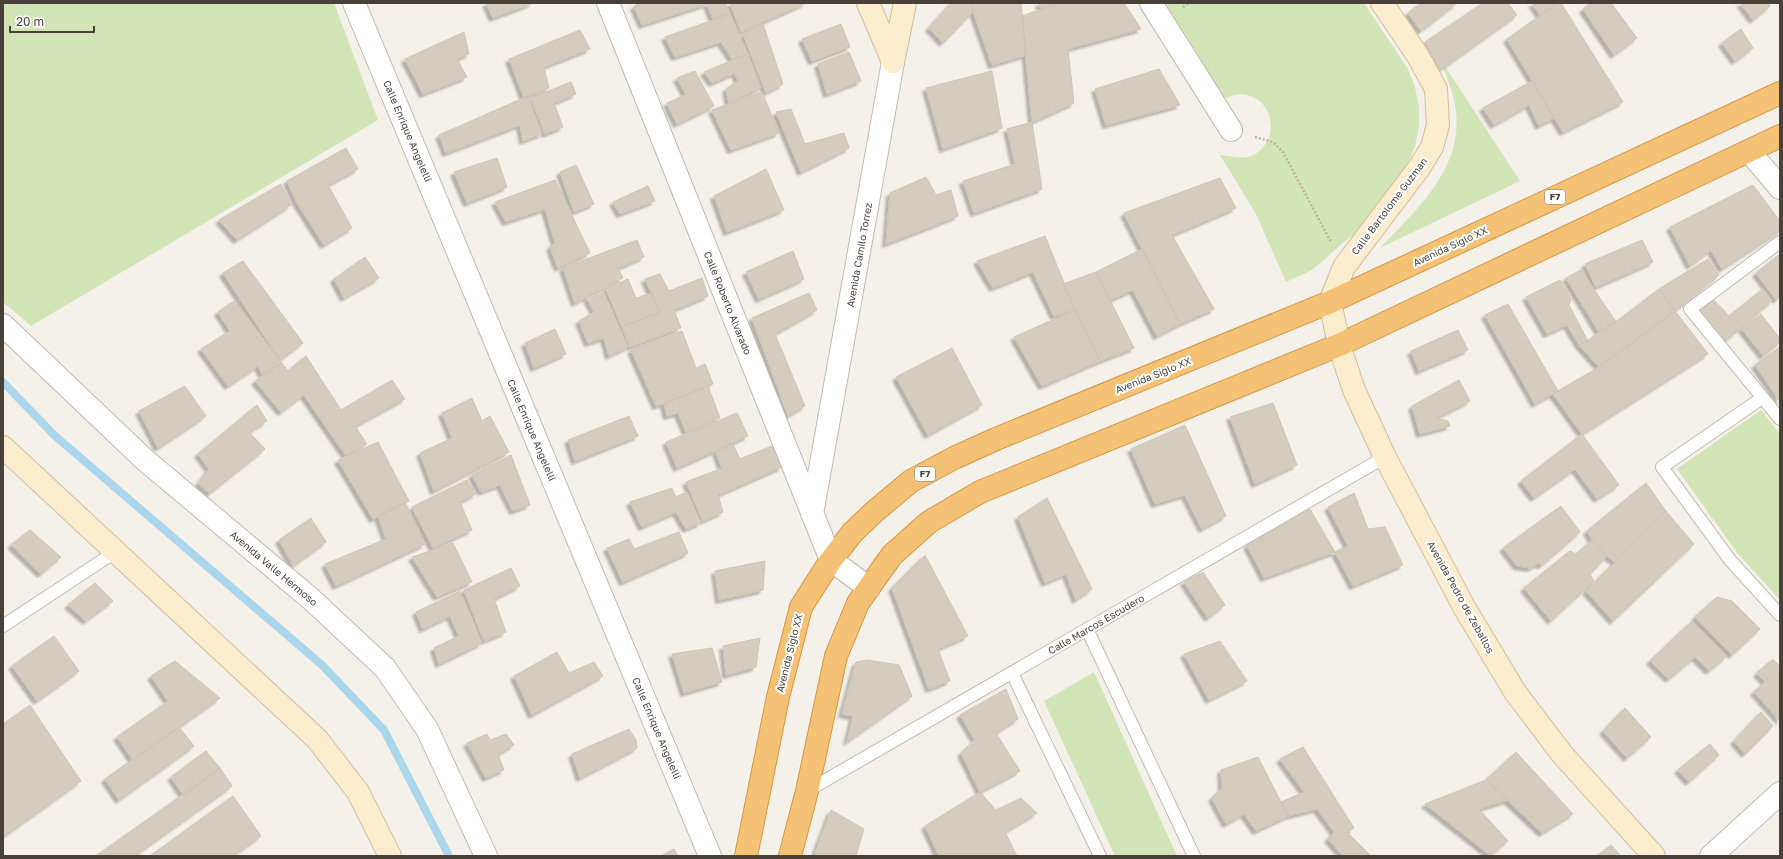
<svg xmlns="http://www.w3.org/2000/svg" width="1783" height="859" font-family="'Golos Text',sans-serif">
<defs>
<filter id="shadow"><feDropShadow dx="-3.5" dy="3.5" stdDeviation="1" flood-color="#0004"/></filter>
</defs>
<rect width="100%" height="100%" fill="#f4f1ea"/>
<path fill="#d3e5b6" d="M 3,3 L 334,3 L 378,120 L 31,326 L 3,302 Z
M 1164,3 L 1364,3 L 1408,69 L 1415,87 L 1419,107 L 1419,127 L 1415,147 L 1389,208 L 1344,242 L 1317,266 L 1308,272 L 1286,282 L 1256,214 L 1220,155 C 1229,156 1240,159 1248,157 C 1278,148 1279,103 1247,95 C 1239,93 1231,96 1223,99 Z
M 1439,57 L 1520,181 L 1380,248 C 1415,211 1463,169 1456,112 C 1454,93 1446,75 1439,57 Z
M 1761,410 L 1780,434 L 1780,600 L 1738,554 L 1677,469 Z
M 1094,672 L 1177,856 L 1115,856 L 1044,701 Z"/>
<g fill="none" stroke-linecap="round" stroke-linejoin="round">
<path stroke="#abd6ec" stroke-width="8" d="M 3,382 L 54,435 L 322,665 L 384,730 L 449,856"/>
</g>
<path fill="#d5ccc0" stroke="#d0c3b4" filter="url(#shadow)" d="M 486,3 L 533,3 L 493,18 Z
M 641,3 L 725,3 L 730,13 L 713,19 L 707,4 L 642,25 L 634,6 Z
M 730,3 L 806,3 L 741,32 Z
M 951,3 L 970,3 L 973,12 L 943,43 L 929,28 Z
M 970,3 L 1021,3 L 1026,55 L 992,65 Z
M 1039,3 L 1058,3 L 1041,9 Z
M 1058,3 L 1124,3 L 1141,29 L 1068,49 L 1074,103 L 1032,122 L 1022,16 Z
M 1421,3 L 1457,3 L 1421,31 L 1408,13 Z
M 1483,3 L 1508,3 L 1517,15 L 1440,70 L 1425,42 Z
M 1532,3 L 1558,3 L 1540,15 Z
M 1558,3 L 1561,3 L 1623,102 L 1563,132 L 1507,39 Z
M 1591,3 L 1611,3 L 1637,38 L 1614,55 L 1583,9 Z
M 1740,3 L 1768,3 L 1770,6 L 1753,20 Z
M 730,14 L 748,54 L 732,59 L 721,42 L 675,57 L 665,37 Z
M 763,24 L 783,84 L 766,93 L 743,34 Z
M 841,24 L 850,47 L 812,61 L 802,39 Z
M 1741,29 L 1753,48 L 1735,61 L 1722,43 Z
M 580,30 L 590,49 L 544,67 L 549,88 L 524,98 L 509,59 Z
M 464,32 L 469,54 L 457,59 L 467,77 L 423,94 L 405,59 Z
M 849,52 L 861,81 L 827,94 L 818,64 Z
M 748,54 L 761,88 L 729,103 L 726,89 L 738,81 L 735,73 L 712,83 L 704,72 Z
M 1159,69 L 1180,105 L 1106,125 L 1095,89 Z
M 695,71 L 714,106 L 677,124 L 667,103 L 686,95 L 677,78 Z
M 992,71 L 1002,128 L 943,149 L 926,88 Z
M 1532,81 L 1554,118 L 1539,126 L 1529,105 L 1494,125 L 1483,108 Z
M 571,82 L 576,94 L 554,103 L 563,127 L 545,134 L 531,98 Z
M 762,92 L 779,133 L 731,150 L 712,110 Z
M 528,96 L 542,134 L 523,141 L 520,125 L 446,153 L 439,135 Z
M 791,109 L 805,144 L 844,133 L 849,148 L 801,172 L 776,112 Z
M 1032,122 L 1042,189 L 974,213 L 963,181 L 1015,164 L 1007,129 Z
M 346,148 L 358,169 L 328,185 L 352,228 L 324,245 L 297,203 L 287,181 Z
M 497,158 L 507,187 L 467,203 L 454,172 Z
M 576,165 L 594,204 L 574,212 L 560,172 Z
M 766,169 L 784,210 L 727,232 L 714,196 Z
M 926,177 L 936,195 L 951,190 L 958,216 L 886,244 L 890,193 Z
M 1220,178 L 1236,208 L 1172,235 L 1214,309 L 1180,324 L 1124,213 Z
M 555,180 L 590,253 L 558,268 L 550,247 L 555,243 L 545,209 L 506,222 L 495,202 Z
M 281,184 L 291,205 L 237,240 L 219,220 Z
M 1753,185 L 1780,221 L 1780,231 L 1722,269 L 1711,250 L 1690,266 L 1670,227 Z
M 648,186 L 655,201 L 620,214 L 613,202 Z
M 1045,236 L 1075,310 L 1054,316 L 1033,272 L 993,288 L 977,261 Z
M 637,240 L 644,257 L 618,268 L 623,278 L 575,303 L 563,268 Z
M 1642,240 L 1653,262 L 1596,287 L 1585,264 Z
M 1142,249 L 1180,324 L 1157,336 L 1133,290 L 1110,300 L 1096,272 Z
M 793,251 L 804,279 L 759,299 L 746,272 Z
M 1780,254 L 1780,297 L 1776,300 L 1756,273 Z
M 365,257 L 379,278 L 344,298 L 334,279 Z
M 1708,259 L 1719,275 L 1675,311 L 1659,289 Z
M 243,261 L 303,343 L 280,360 L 223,273 Z
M 1581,270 L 1616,322 L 1599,332 L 1566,278 Z
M 1096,272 L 1134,348 L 1100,361 L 1063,284 Z
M 660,274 L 669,291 L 702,278 L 708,296 L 674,310 L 681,328 L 630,347 L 622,327 L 660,312 L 645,279 Z
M 628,279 L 636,298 L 652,293 L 660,312 L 622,327 L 606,289 Z
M 1560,280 L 1571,299 L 1569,305 L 1588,341 L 1579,345 L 1567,325 L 1547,334 L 1526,297 Z
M 1659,289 L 1675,311 L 1599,367 L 1579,345 L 1588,341 L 1599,332 L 1616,322 Z
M 1763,289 L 1772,301 L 1724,342 L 1699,312 L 1714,300 L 1729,316 Z
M 604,293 L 628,347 L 609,356 L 604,338 L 588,343 L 579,321 L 594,312 L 587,298 Z
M 809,293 L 817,310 L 775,334 L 805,406 L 788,416 L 752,318 Z
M 234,301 L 282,363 L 262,374 L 258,366 L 228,386 L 201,349 L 230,331 L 218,312 Z
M 1508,304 L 1558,391 L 1535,404 L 1485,315 Z
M 1075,310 L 1100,361 L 1042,386 L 1014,337 Z
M 1675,311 L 1708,354 L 1582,434 L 1553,394 L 1599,367 Z
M 1761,314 L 1780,339 L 1780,342 L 1763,356 L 1742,329 Z
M 555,329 L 566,354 L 534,368 L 525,343 Z
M 1458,330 L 1468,350 L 1419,371 L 1411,351 Z
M 682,331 L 696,368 L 705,364 L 713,384 L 656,406 L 631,350 Z
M 1780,347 L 1780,398 L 1779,400 L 1755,365 Z
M 952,348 L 982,405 L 928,435 L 896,377 Z
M 306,356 L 341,410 L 392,380 L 405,399 L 355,426 L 367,444 L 346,456 L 304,395 L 281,412 L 255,381 L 282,363 L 288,371 Z
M 1459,380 L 1470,401 L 1436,418 L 1448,421 L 1450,426 L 1420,434 L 1412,406 Z
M 185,386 L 206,416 L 158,448 L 139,411 Z
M 708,386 L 720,418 L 686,432 L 678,413 L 667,416 L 664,404 Z
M 472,398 L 482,421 L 490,416 L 509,452 L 434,491 L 420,453 L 452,438 L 442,413 Z
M 1273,403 L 1297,465 L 1255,484 L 1230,417 Z
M 257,405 L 267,421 L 249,432 L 265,449 L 210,493 L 198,484 L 209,469 L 198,454 Z
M 737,413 L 748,436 L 677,468 L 666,442 Z
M 629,416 L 638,436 L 575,461 L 568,440 Z
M 1185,425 L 1226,516 L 1202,529 L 1185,495 L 1155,504 L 1131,449 Z
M 1582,434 L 1619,485 L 1597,499 L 1575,469 L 1534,498 L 1521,481 Z
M 378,442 L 409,501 L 373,519 L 338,460 Z
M 733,444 L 740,459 L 772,446 L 782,467 L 718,495 L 723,512 L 703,521 L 686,482 L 722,468 L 716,452 Z
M 511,455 L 530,505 L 513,511 L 500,485 L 481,492 L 472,475 Z
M 467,480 L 476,494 L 460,502 L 472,530 L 433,548 L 412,507 Z
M 1646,483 L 1666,511 L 1615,562 L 1607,556 L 1592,540 L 1587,531 Z
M 672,488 L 676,497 L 687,492 L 701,523 L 686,529 L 676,512 L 642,527 L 630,502 Z
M 1354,493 L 1368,529 L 1385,527 L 1403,565 L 1353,586 L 1335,552 L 1348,546 L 1328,507 Z
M 1047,498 L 1092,589 L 1076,600 L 1066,574 L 1045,583 L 1018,517 Z
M 405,502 L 425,544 L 336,586 L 325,564 L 386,539 L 378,516 Z
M 1561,506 L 1580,532 L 1541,566 L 1539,563 L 1531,568 L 1517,566 L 1503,548 Z
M 1310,509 L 1335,552 L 1264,578 L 1247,545 Z
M 1666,511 L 1694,544 L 1613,621 L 1586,591 Z
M 311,518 L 326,542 L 293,566 L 279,540 Z
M 30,530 L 61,557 L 41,574 L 11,545 Z
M 679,532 L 688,553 L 623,582 L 607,548 L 629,539 L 634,549 Z
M 1592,540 L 1607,556 L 1590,574 L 1594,581 L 1551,621 L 1524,588 L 1570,551 L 1576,554 Z
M 453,543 L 472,582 L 437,597 L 412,557 Z
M 925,555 L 968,636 L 938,649 L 950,681 L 929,689 L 892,588 Z
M 765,561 L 763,590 L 719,600 L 715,571 Z
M 511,568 L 520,586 L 494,599 L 506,632 L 484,641 L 464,590 Z
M 1203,572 L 1225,605 L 1208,618 L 1184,582 Z
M 95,583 L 113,601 L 86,621 L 68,605 Z
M 460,591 L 482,643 L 439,664 L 434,648 L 459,636 L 450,616 L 423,629 L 416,612 Z
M 1717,597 L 1732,601 L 1760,629 L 1732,655 L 1695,617 Z
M 1692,621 L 1727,656 L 1709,671 L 1695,657 L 1669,679 L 1650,661 Z
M 54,636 L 79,671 L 37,701 L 12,666 Z
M 760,638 L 756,667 L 726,675 L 723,646 Z
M 1220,641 L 1247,681 L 1209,700 L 1184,654 Z
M 712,648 L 722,682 L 684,693 L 672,654 Z
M 557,652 L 569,673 L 594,662 L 603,676 L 532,715 L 514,676 Z
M 1773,659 L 1780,667 L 1780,721 L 1754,692 L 1765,682 L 1757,673 Z
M 867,660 L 899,665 L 912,696 L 847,742 L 853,716 L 842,714 L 856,662 Z
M 175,661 L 220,698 L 133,760 L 117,737 L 168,701 L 151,676 Z
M 1006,689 L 1018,719 L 996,733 L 1020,771 L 980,792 L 961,753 L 975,740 L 960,715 Z
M 30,705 L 81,781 L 3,837 L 3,724 Z
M 1625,708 L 1651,737 L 1627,758 L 1603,731 Z
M 1761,712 L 1773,726 L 1745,754 L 1734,741 Z
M 179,727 L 194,746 L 119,800 L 105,779 Z
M 629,729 L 636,740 L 637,748 L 580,778 L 572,754 Z
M 487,734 L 490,740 L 506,734 L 514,745 L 498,754 L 504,770 L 486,778 L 467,743 Z
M 1710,744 L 1719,755 L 1689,782 L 1678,770 Z
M 1303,747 L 1354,828 L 1347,832 L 1371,856 L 1343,856 L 1328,839 L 1334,832 L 1317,809 L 1288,816 L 1281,802 L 1304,792 L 1280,759 Z
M 206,751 L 220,768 L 184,796 L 171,777 Z
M 1516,752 L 1573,814 L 1542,833 L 1486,780 Z
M 1258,757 L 1288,816 L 1256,831 L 1244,814 L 1226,824 L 1212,798 L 1222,788 L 1221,770 Z
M 220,768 L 232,786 L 134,856 L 96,856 Z
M 1486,780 L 1508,800 L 1479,809 L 1508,841 L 1490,855 L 1425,804 Z
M 980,792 L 996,810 L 1021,798 L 1037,813 L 1005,832 L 1017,856 L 939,856 L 925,826 Z
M 233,796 L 261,836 L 232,856 L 150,856 Z
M 831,810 L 864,829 L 856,856 L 814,856 Z
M 1611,845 L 1621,856 L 1597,856 Z
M 674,849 L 678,856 L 661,856 Z"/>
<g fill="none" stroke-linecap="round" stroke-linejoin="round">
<defs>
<path id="lane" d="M 1780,242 L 1690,309 L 1780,419
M 1762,398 L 1662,467 L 1730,560 L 1780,615
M 3,626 L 115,552
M 1087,629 L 1194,856
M 1012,673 L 1100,856
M 807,791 L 1385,457"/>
<path id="street" d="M 354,3 L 710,856
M 608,3 L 831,560 L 869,588
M 1151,3 L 1231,130
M 1749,151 L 1780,188
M 3,325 L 145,460 L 311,599 L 385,668 L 427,729 L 486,856
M 812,514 L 893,62
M 1711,856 L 1780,793"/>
<path id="secondary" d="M 868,3 L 893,62
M 1382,3 L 1418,56 L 1436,89 L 1438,125 L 1432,147 L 1419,168 L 1344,267 L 1330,302 L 1339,345 L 1354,390 L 1385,457 L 1464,607 L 1515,692 L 1562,754 L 1654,856
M 893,62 L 905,3
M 3,447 L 317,739 L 358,792 L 390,856"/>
<path id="highway" d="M 746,856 L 778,697 L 801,607 L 831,560 L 853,532 L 874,512 L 911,481 L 954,458 L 996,439 L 1330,302 L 1780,93
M 790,856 L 807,791 L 836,656 L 858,603 L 892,555 L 929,522 L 980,492 L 1339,345 L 1780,136"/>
</defs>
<use href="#lane" stroke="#c2bbb0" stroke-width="14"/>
<use href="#street" stroke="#c2bbb0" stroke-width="24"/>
<use href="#secondary" stroke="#d1c09d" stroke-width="24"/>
<use href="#highway" stroke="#d49645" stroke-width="24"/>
<path stroke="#c0b3a0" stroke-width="2.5" stroke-dasharray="2 2" stroke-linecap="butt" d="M 1183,7 L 1189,3
M 1255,137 L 1273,142 L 1283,152 L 1331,242"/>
<use href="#lane" stroke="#fff" stroke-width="12"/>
<use href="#street" stroke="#fff" stroke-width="22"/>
<use href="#secondary" stroke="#fbedcd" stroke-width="22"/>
<use href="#highway" stroke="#f5c275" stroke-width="22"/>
</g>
<g text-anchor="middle" stroke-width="4" stroke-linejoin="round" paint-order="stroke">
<g fill="#fff" stroke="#7f7a74" stroke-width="1">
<rect x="1545" y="190" width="20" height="14" rx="3"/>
<rect x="915" y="467" width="20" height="14" rx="3"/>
</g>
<g font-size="9" font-weight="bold" fill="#484139">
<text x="1555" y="200">F7</text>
<text x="925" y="477">F7</text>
</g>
<g font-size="10" fill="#484139" stroke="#fff">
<text transform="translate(408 131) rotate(67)" y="4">Calle Enrique Angelelli</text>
<text transform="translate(1389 206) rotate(-53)" y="4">Calle Bartolome Guzman</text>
<text transform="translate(1450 246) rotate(-25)" y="4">Avenida Siglo XX</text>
<text transform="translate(859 255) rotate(-80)" y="4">Avenida Camilo Torrez</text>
<text transform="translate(728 303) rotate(68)" y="4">Calle Roberto Alvarado</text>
<text transform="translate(1153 375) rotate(-22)" y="4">Avenida Siglo XX</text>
<text transform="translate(532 430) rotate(67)" y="4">Calle Enrique Angelelli</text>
<text transform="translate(274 568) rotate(40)" y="4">Avenida Valle Hermoso</text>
<text transform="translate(1461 597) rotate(61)" y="4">Avenida Pedro de Zeballos</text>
<text transform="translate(1096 624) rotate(-30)" y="4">Calle Marcos Escudero</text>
<text transform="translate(789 653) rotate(-76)" y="4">Avenida Siglo XX</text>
<text transform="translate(657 728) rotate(67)" y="4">Calle Enrique Angelelli</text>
</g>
</g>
<rect width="1783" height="859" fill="none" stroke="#484139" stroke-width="8"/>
<path d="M10 26v6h84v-6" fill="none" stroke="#484139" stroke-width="2"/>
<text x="16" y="26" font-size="12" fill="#484139" stroke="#ffffff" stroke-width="3" paint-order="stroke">20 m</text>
</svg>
